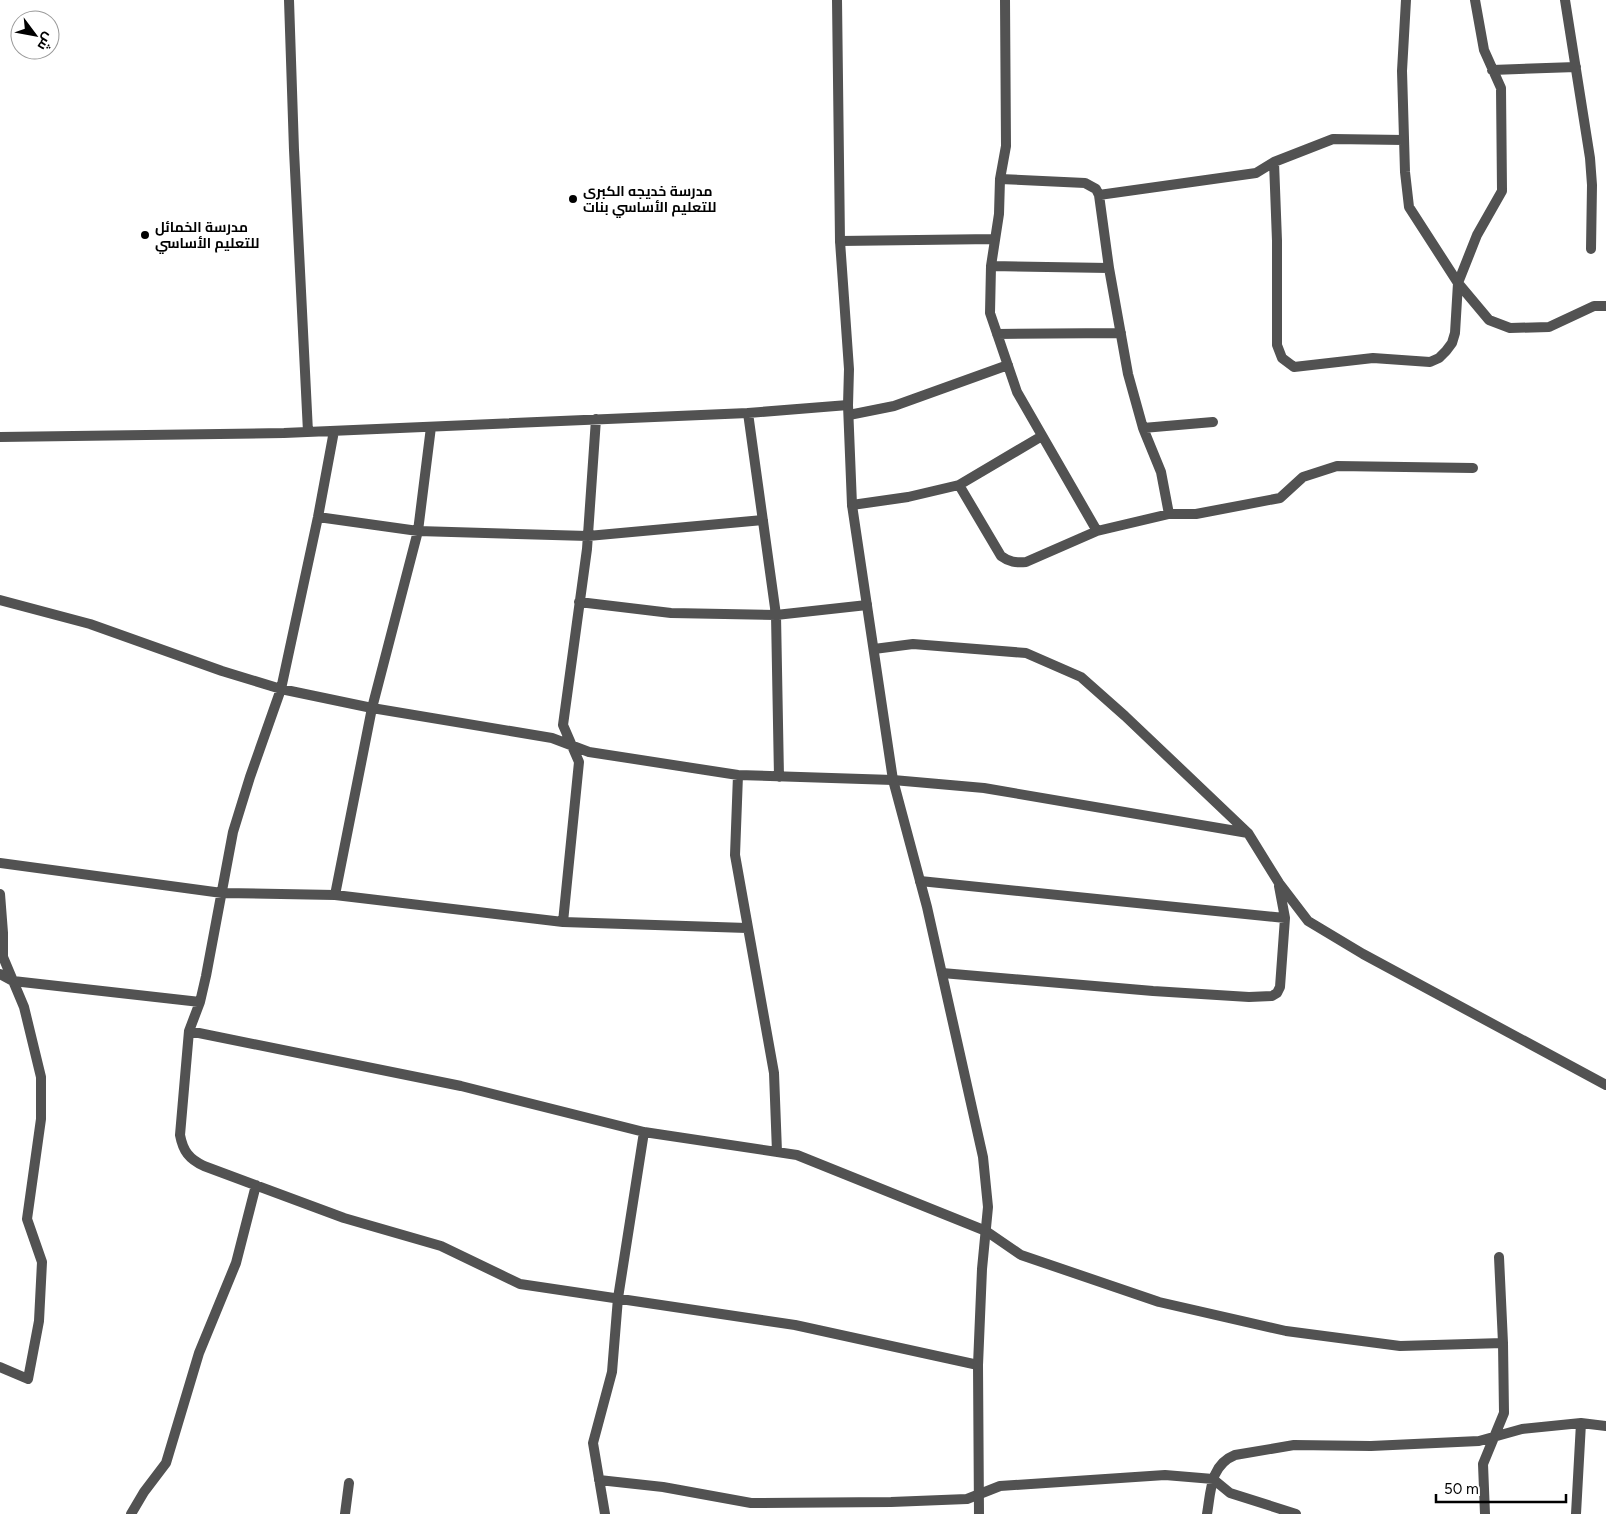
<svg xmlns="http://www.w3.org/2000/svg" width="1606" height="1514" font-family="Figtree,Cairo,sans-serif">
<rect width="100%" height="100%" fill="#fff"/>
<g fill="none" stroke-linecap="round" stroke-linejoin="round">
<path stroke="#525252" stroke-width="10" d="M 289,0 L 294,150 L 308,432
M 1005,0 L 1006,146 L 1000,179 L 999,214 L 991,266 L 990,313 L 1017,392 L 1097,531
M 1406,0 L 1402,71 L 1405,172 L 1409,207 L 1458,283 L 1489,320 L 1510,328 L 1549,327 L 1594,306 L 1606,306
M 1565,0 L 1590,158 L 1592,185 L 1591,249
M 1492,70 L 1576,67
M 1274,162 L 1277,241 L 1277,345 L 1282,358 L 1294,367 L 1373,358 L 1430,362 L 1439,358 L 1446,351 L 1452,343 L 1455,333 L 1458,283 L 1477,235 L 1502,191 L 1501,88 L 1484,50 L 1475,0
M 1000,179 L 1085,183 L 1096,189 L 1099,195 L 1109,268 L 1128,374 L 1143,428 L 1161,472 L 1169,514
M 1099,195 L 1256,173 L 1274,162 L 1333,139 L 1404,140
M 840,241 L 995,239
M 991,266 L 1109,268
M 997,334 L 1121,333
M 748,413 L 776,615 L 779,777
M 849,415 L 894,406 L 1008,365
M 1143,428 L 1213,422
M 334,431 L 318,517 L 281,689 L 250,777 L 233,832 L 206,976 L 200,1002 L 189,1031 L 180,1135 C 183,1151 189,1159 204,1166 L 344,1218 L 441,1246 L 520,1284 L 795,1325 L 978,1365
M 0,437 L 284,433 L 748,413 L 848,405
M 959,485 L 1001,556 C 1009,562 1016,563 1026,562 L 1097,531 L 1169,514 L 1196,514 L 1280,498 L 1303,477 L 1337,466 L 1473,468
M 852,505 L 908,497 L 959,485 L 1042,436
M 318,517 L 418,531 L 588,536 L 763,520
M 0,600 L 90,624 L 222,671 L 281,689 L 372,708 L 552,738 L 589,752 L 738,775 L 893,780 L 984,788 L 1248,833
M 579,602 L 671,613 L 776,615 L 867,605
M 874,649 L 913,644 L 1026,653 L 1081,677 L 1125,716 L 1248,833 L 1279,883 L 1308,921 L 1363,954 L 1606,1085
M 738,775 L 735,855 L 774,1073 L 777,1152
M 0,863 L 222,893 L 335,895 L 563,922 L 747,928
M 920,881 L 1285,918
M 0,894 L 3,933 L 3,957 L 24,1007 L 41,1077 L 41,1119 L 27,1219 L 42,1262 L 39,1321 L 28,1379 L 0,1367
M 335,895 L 372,708 L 418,531 L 431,427
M 563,922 L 579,762 L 563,725 L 587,549 L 596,419
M 942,973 L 1153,991 L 1249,997 L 1272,996 L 1277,993 L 1280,987 L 1285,918 L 1279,886
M 0,974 L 13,981 L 200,1002
M 189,1031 L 461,1086 L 644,1132 L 797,1155 L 986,1231 L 1021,1255 L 1159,1302 L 1286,1331 L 1400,1346 L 1503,1343
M 599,1480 L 663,1487 L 751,1503 L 891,1502 L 967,1499 L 1000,1486 L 1165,1475 L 1213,1479 L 1230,1493 L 1296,1514
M 131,1514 L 144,1492 L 166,1463 L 199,1353 L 236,1263 L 256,1185
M 345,1514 L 349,1483
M 605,1514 L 593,1443 L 612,1372 L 618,1298 L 644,1132
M 1207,1514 C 1211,1491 1210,1465 1235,1455 L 1294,1445 L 1371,1446 L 1479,1441 L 1522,1429 L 1581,1423 L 1606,1426
M 1485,1514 L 1483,1464 L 1504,1413 L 1503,1343 L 1499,1257
M 1576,1514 L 1581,1423"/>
<path stroke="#525252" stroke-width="10" d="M 837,0 L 840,241 L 849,369 L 848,405 L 852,505 L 893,780 L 927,907 L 983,1157 L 988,1207 L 982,1269 L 978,1365 L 979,1514"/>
</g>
<g fill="#000" stroke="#fff" stroke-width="2">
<circle cx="573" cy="199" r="5"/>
<circle cx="145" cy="235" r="5"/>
</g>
<g text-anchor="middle" stroke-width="4" stroke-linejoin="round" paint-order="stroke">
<g font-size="14" font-weight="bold" fill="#000" stroke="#fff" text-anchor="start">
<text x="583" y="196">مدرسة خديجه الكبرى<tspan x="583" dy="16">للتعليم الأساسي بنات</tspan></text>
<text x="155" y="232">مدرسة الخمائل<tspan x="155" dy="16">للتعليم الأساسي</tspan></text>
</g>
</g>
<g transform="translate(35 35) rotate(122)"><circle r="24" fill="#ffffff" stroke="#999999"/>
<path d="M0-4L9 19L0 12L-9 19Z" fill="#000000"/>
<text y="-8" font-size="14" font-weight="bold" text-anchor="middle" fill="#000000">ش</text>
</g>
<path d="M1436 1494v8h130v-8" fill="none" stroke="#000000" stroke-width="2.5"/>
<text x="1444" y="1494" font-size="15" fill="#000000" stroke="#ffffff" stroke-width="4" paint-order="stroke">50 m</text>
</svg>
